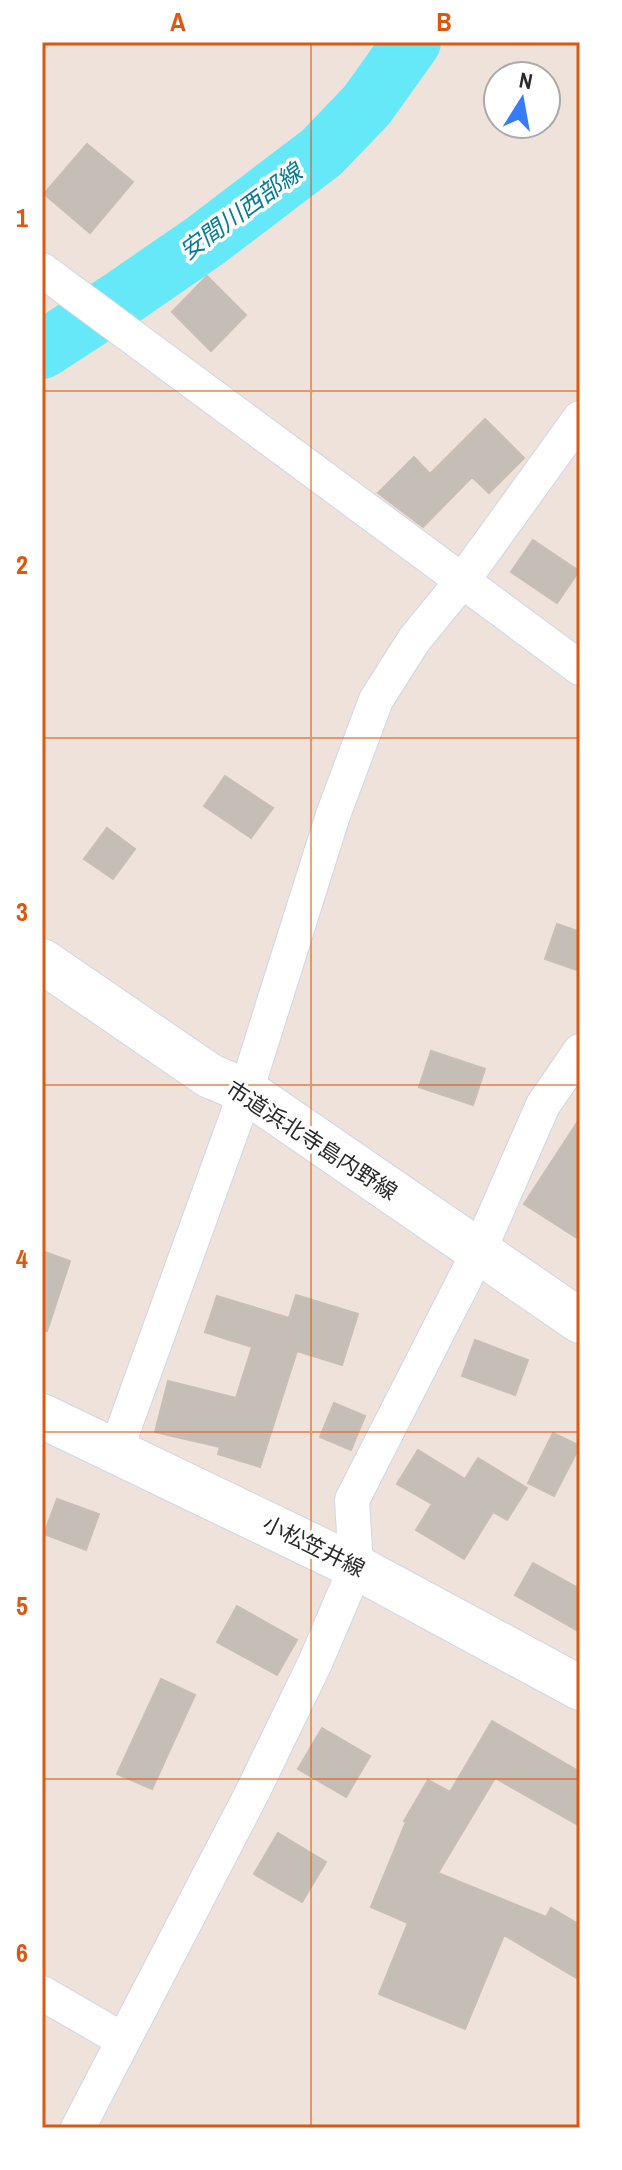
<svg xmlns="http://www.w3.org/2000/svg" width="622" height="2170" font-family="'Archivo Narrow','Noto Sans JP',sans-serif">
<rect width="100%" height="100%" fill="#eee2db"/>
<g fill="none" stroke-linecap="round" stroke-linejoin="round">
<path stroke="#65e9f9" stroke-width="58" d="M 42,350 L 124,297 L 205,241 L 322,152 L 367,105 L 412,42"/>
</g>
<path fill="#c5beb7" stroke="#c9beb4" stroke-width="2" d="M 87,144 L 133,182 L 90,233 L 44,194 Z
M 207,276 L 246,315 L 211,351 L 172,312 Z
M 485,419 L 524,458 L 489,493 L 472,477 L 423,527 L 378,493 L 414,457 L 430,474 Z
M 533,540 L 579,571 L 557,603 L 511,572 Z
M 225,776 L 273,808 L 251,838 L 204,806 Z
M 107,828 L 135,849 L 113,879 L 84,859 Z
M 557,924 L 580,932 L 580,971 L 545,959 Z
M 431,1051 L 485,1069 L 473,1105 L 419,1087 Z
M 580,1118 L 580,1240 L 524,1204 Z
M 42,1251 L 70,1261 L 47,1331 L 42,1330 Z
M 296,1295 L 358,1314 L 342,1365 L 297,1351 L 260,1467 L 218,1454 L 220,1447 L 155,1432 L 168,1381 L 236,1398 L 252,1347 L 205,1332 L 217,1296 L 289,1318 Z
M 475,1340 L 528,1360 L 515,1395 L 462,1376 Z
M 334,1403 L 365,1416 L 351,1450 L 320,1437 Z
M 553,1433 L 580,1446 L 554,1496 L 528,1483 Z
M 418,1450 L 465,1479 L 478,1458 L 527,1488 L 507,1520 L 493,1512 L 464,1559 L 416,1530 L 432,1504 L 397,1484 Z
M 57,1499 L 99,1514 L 86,1550 L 44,1534 Z
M 533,1563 L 580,1589 L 580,1632 L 515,1595 Z
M 237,1606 L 297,1640 L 277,1675 L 217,1642 Z
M 161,1679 L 195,1695 L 152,1789 L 117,1774 Z
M 492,1721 L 580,1772 L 580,1826 L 495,1778 L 438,1873 L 546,1917 L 551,1908 L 580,1925 L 580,1980 L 504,1935 L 465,2029 L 379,1994 L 408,1923 L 371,1907 L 406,1822 L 404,1821 L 428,1780 L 450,1792 Z
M 322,1728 L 370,1756 L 346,1797 L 298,1769 Z
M 278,1833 L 326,1862 L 302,1902 L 254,1874 Z"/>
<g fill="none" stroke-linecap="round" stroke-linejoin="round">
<defs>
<path id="minor" d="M 42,270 L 580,668
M 116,1450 L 246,1091 L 333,815 L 376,700 L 414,640 L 463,580 L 580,418
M 42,1993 L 123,2040
M 78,2128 L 252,1793 L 315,1663 L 356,1567 L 352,1500 L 479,1251 L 543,1105 L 580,1051"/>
<path id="tertiary" d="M 42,961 L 210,1076 L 246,1091 L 580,1321"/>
<path id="secondary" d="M 42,1416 L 356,1567 L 580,1688"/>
</defs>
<use href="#minor" stroke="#d0d7e4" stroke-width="36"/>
<use href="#tertiary" stroke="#d0d7e4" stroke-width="46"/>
<use href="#secondary" stroke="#d0d7e4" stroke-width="46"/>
<use href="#minor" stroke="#fff" stroke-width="34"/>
<use href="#tertiary" stroke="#fff" stroke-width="44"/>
<use href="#secondary" stroke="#fff" stroke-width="44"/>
</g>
<path fill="none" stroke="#de570e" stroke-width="2" stroke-opacity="0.55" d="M 311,42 L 311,2128M 42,391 L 580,391M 42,738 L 580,738M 42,1085 L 580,1085M 42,1432 L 580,1432M 42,1779 L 580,1779"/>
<g text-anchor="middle" stroke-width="7" stroke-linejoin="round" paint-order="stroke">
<g font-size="22" fill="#2a2a2a" stroke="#fff">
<text transform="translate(312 1140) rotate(33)" y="8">市道浜北寺島内野線</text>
<text transform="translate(314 1546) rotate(26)" y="8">小松笠井線</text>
</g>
<g font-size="24" font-style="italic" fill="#047c97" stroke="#fff">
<text transform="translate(241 212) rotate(-36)" y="8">安間川西部線</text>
</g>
</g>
<rect width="622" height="2170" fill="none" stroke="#ffffff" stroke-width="88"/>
<g transform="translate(522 100) rotate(11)"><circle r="38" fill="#ffffff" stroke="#aaaaaa" stroke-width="2"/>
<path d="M0-6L14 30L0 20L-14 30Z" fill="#367cff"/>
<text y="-12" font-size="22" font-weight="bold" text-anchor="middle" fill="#2a2a2a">N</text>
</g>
<rect x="44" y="44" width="534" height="2082" fill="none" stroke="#de570e" stroke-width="3"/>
<g font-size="26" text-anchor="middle" font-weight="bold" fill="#de570e">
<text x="178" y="31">A</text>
<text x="444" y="31">B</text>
<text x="22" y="227">1</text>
<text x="22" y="574">2</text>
<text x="22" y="921">3</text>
<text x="22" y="1268">4</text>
<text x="22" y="1615">5</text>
<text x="22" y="1962">6</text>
</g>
</svg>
